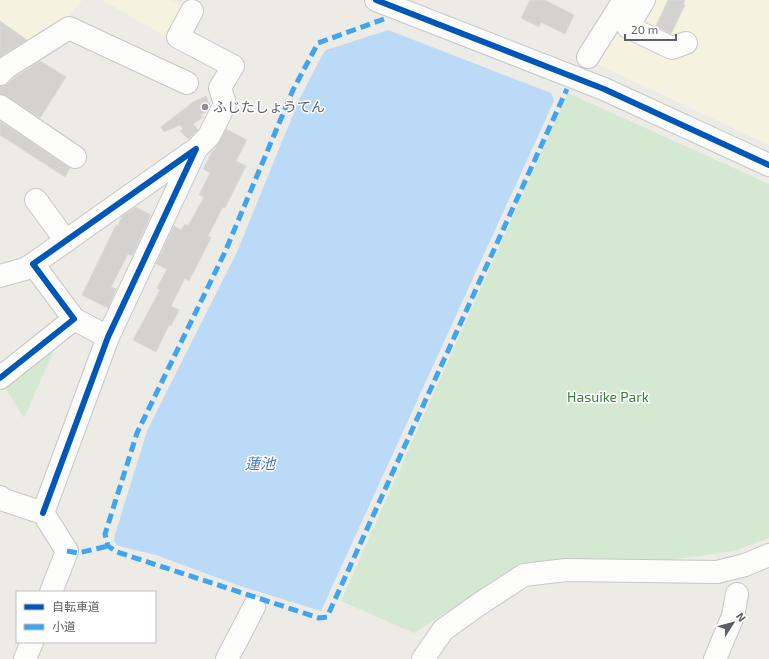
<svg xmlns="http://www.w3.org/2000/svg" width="769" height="659" font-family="'Exo 2','Noto Sans JP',sans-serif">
<rect width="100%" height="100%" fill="#ecebe6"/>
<path fill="#f5f2df" d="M 0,0 L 82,0 L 58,31 L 0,68 Z
M 102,0 L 170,0 L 186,10 L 170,39 Z
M 635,0 L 769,0 L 769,145 L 597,64 L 605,48 Z"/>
<path fill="#d4e8d2" d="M 568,93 L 769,184 L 769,538 L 734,551 L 669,560 L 575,559 L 511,571 L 414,633 L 341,601 Z
M 49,347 L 54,350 L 24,418 L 2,383 Z"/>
<path fill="#badaf7" d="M 388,30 L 551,93 L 554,101 L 321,611 L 240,586 L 156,555 L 123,547 L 117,545 L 114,541 L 115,535 L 147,431 L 237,252 L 299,100 L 321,57 L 326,50 L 333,48 Z"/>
<path fill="#d3d2cf" stroke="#dbdad6" d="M 530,0 L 545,0 L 574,15 L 565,34 L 541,22 L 539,27 L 521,18 Z
M 668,0 L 685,0 L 683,4 L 685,5 L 671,34 L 656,26 Z
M 0,21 L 27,40 L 0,57 Z
M 40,61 L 66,77 L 40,118 L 7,96 L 0,94 L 0,86 L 4,86 L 9,83 L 15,77 Z
M 206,96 L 210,106 L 207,112 L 200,115 L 203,117 L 193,124 L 198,130 L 188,139 L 180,131 L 183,129 L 180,125 L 164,132 L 161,127 L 193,102 Z
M 0,121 L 70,168 L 65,177 L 0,135 Z
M 226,129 L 247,140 L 236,161 L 246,166 L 225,208 L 223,207 L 208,236 L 211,238 L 189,281 L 185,278 L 171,306 L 179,310 L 171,326 L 169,325 L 156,352 L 133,340 L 160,290 L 157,288 L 167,269 L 156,264 L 174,226 L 181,230 L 185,224 L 188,226 L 204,197 L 199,195 L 210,173 L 203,169 L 213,150 L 214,151 Z
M 136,207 L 151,215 L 132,256 L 128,254 L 111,287 L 116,289 L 108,308 L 82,295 L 116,225 L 118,226 L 122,216 Z"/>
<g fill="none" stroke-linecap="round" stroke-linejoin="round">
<defs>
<path id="minor" d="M 376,0 L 604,89 L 769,165
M 644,0 L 628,27 L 672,48 L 686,43
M 192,11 L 178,37 L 233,66 L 220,88 L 225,104 L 209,136 L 196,149
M 588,57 L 624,0
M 0,74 L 7,67 L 69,28 L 187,83
M 0,106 L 75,157
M 36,200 L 66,241
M 0,276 L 25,269 L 33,264
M 74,319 L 108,337
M 0,378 L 74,319 L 33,264 L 196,149 L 108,337 L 43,513
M 0,497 L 1,499 L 43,513 L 67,551 L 51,592
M 25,659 L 32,642
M 227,659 L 254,607
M 423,659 L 443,630 L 478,605 L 524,575 L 566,570 L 717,572 L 745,565 L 769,555
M 715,659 L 733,616 L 737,594"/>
</defs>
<use href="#minor" stroke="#c7c7c7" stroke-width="24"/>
<use href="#minor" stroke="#fcfcfb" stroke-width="22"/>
<path stroke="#40a5ee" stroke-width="5" stroke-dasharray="10 5" stroke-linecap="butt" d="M 384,19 L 318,43 L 293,90 L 225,252 L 137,433 L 105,534 L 108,546 L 117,552 L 319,618 L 327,617 L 567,89
M 67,551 L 78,553 L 108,546"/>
<defs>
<path id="cycleway" d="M 376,0 L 604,89 L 769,165
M 0,378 L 74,319 L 33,264 L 196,149 L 108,337 L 43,513"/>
</defs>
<use href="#cycleway" stroke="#fff" stroke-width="8"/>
<use href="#cycleway" stroke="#0057b8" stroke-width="6"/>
</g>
<circle fill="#8e9092" stroke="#fff" stroke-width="1.5" cx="205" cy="107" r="4"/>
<g text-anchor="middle" stroke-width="3" stroke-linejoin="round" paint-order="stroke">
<g font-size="14" fill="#5c5f64" stroke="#fff" text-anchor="start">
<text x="213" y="112">ふじたしょうてん</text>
</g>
<g font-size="14" fill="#35823d" stroke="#fff">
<text x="608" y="402">Hasuike Park</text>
</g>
<g font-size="15" font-style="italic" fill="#4377b9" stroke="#fff">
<text x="260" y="469">蓮池</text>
</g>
</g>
<rect x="16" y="591" width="140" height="52" fill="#ffffff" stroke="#bebfc1"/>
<rect x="24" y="604" width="20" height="6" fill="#0057b8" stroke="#bebfc1"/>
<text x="52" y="611" font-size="12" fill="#5c5f64">自転車道</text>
<rect x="24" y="624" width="20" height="6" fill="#40a5ee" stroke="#bebfc1"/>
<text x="52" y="631" font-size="12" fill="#5c5f64">小道</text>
<g transform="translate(733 623) rotate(54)" stroke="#ffffff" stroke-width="3" paint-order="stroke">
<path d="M0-3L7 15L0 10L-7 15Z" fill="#5c5f64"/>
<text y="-6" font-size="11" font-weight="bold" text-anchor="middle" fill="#5c5f64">N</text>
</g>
<path d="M625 34v6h51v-6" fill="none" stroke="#5c5f64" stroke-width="2"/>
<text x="631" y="34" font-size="12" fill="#5c5f64" stroke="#ffffff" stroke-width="3" paint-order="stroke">20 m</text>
</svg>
